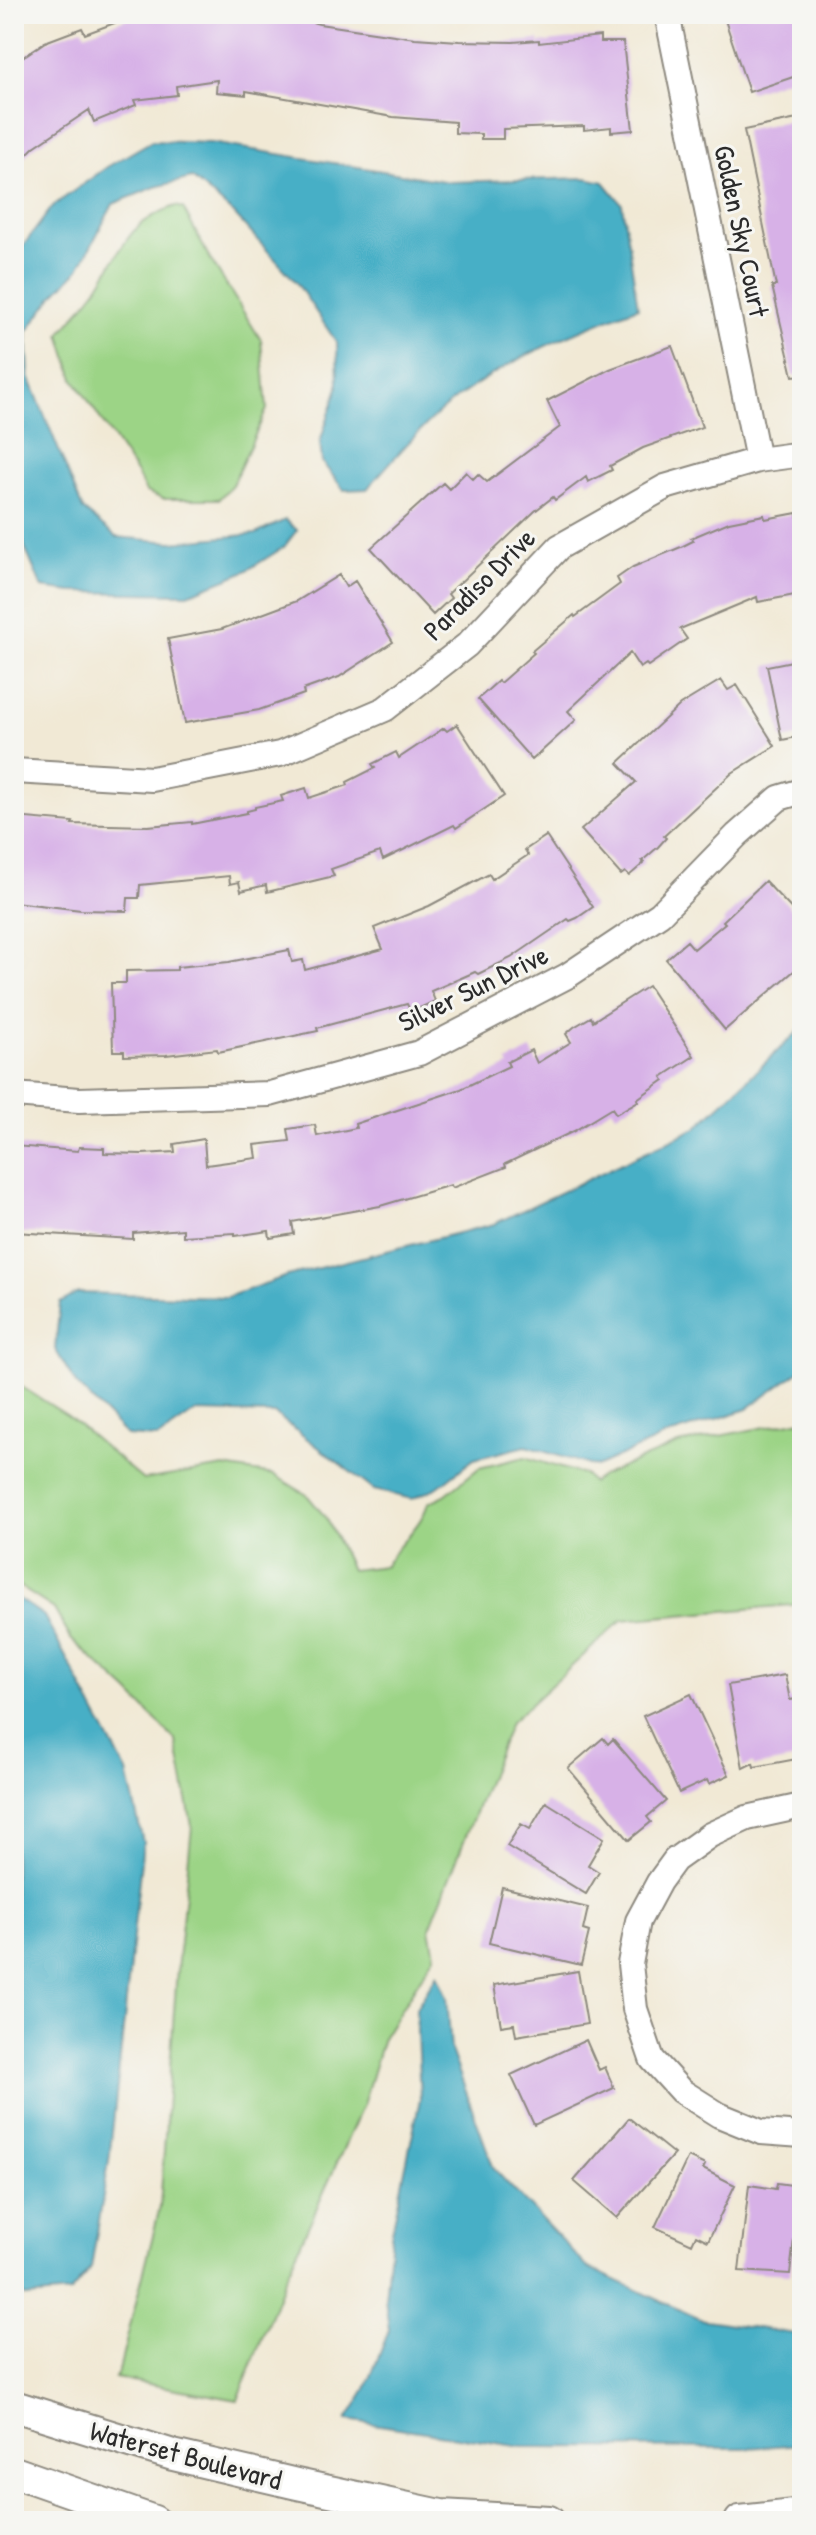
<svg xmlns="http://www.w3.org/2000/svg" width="816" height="2535" font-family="'Patrick Hand',sans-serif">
<rect width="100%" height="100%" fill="#f6f6f2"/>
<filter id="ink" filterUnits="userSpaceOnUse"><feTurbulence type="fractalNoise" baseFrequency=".0125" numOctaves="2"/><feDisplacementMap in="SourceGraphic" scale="16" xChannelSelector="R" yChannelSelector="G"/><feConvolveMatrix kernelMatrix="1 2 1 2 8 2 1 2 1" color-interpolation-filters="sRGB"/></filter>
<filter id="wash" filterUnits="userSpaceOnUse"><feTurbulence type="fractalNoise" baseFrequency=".006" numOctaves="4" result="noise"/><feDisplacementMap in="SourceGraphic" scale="32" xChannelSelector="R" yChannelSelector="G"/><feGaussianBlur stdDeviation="1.8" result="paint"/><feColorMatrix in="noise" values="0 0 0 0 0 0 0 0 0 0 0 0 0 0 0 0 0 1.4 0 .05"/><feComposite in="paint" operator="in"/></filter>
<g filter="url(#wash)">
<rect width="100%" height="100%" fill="#f1e9d5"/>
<path fill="#9cd486" stroke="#648058" stroke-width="2" d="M 176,206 L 183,208 L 209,257 L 261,340 L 267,409 L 232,485 L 219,499 L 163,499 L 146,492 L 137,474 L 74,379 L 60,334 C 72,319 85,305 96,290 C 123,250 125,223 176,206 Z
M 14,1382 L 68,1416 L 143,1480 L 224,1467 L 274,1475 L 307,1495 L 327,1519 L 351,1570 L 385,1566 C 397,1544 421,1528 428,1503 L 445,1495 L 479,1468 L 525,1457 L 585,1475 L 592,1483 L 601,1476 L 678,1444 L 802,1420 L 802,1604 L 622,1620 L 510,1723 L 430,1928 L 435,1955 L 383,2038 L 363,2105 L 286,2276 L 238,2400 L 115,2378 L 119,2370 L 160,2207 L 177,1970 L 192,1826 L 176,1741 L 129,1692 L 71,1639 L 54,1609 L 14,1583 Z"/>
<path fill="#47afc6" stroke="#396d78" stroke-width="2" d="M 152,141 L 211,143 L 450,182 L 586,178 L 604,182 L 622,204 L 638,307 C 576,331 511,358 457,398 C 428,419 391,461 367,489 L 344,490 L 322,462 L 320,442 L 338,387 L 337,343 L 296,282 L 234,214 L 192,178 L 155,187 L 113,204 L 79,269 L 53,296 L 27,332 L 29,377 L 83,510 L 116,537 L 172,542 L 256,534 L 285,520 L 297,530 L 284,547 L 246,571 L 188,594 L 72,592 L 42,588 L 25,548 L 14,498 L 14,258 L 53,206 L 107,167 Z
M 802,1028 L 802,1369 L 747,1409 L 663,1437 L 596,1467 L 526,1446 L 474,1459 L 438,1487 L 412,1499 L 374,1490 L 275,1414 L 195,1412 L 158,1438 L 127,1436 L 76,1384 L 55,1349 L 60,1303 L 78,1293 L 227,1297 L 287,1276 L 494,1224 L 696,1128 Z
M 14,1596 L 44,1616 L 127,1772 L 143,1842 L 109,2161 L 91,2268 L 70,2293 L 27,2297 L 14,2291 Z
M 437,1974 L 447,1997 L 451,2050 L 494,2169 L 587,2267 L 700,2319 L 802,2335 L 802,2444 L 747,2448 L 522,2447 L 347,2420 L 366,2389 L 389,2330 L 385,2299 L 391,2236 L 420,2099 L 416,2008 Z"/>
<g id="blocks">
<path fill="#d7b1e7" d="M 157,14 L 230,14 L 230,18 L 270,20 L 271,14 L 299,14 L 298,18 L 319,24 L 415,38 L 459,41 L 513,42 L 539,40 L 539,43 L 600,36 L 600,42 L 623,42 L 633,130 L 611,132 L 611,127 L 584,130 L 584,126 L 503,129 L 503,139 L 481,139 L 481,134 L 455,133 L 455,122 L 393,117 L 246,91 L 246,95 L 216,92 L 217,80 L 176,86 L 177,95 L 134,100 L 136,105 L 94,122 L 89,110 L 34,147 L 14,167 L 14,63 L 45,42 L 82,28 L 85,34 L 128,18 Z
M 723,14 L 802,14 L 802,74 L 749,92 Z
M 802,118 L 802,375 L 793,376 L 772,286 L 776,286 L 744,130 Z
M 672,346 L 702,427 L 643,448 L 610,466 L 612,470 L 588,482 L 586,477 L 555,500 L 553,497 L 535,511 L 448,594 L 451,598 L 433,615 L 371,548 L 443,483 L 449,489 L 466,472 L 473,479 L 478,474 L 487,482 L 560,427 L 547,401 L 610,369 Z
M 797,513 L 802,539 L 802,580 L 798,581 L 800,594 L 758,602 L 757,597 L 680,629 L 687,639 L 648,666 L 646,664 L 640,668 L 630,653 L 568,711 L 576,720 L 532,760 L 478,699 L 498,681 L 500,683 L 534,653 L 532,651 L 574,615 L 575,617 L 620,584 L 617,578 L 633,567 L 681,547 L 693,541 L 691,538 L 729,522 L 764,515 L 765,519 Z
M 339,575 L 346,587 L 355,581 L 393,642 L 339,677 L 303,690 L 304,694 L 259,710 L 185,723 L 168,639 L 222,629 L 297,601 Z
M 802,659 L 802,736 L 782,740 L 767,666 Z
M 721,680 L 728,690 L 737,685 L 775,746 L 732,773 L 664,836 L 666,838 L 658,847 L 642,861 L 644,863 L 629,876 L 625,872 L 621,875 L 581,830 L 636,782 L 618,763 L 680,705 Z
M 457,724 L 504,796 L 456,828 L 454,825 L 383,860 L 380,852 L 331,869 L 334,876 L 267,892 L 266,885 L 241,891 L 239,882 L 230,884 L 229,876 L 140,885 L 139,898 L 128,898 L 127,911 L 81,910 L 14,902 L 15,817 L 73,822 L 72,824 L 148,826 L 192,822 L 192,824 L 247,813 L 247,811 L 255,809 L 255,807 L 283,801 L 281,796 L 306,788 L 309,798 L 348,785 L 347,782 L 375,768 L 372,764 L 396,752 L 399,758 L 444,728 L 447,731 Z
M 546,836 L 593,907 L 577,918 L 570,921 L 568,919 L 511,958 L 478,974 L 475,972 L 431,991 L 435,1001 L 411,1012 L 407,1004 L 317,1028 L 318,1031 L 218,1052 L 217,1049 L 166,1055 L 124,1056 L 124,1051 L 113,1051 L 111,983 L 126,983 L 126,971 L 177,970 L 177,967 L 229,962 L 289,950 L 292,962 L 303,960 L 305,970 L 383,949 L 374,928 L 429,906 L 489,874 L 492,879 L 528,855 L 525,850 Z
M 765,881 L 802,920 L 802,964 L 725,1030 L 666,959 L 687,941 L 694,949 L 725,923 L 723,921 Z
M 648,986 L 694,1056 L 662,1077 L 664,1080 L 637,1099 L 638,1101 L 616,1114 L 612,1108 L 574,1131 L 505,1164 L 506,1167 L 452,1188 L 451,1185 L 380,1206 L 292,1222 L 294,1234 L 270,1238 L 269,1231 L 235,1236 L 235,1233 L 183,1236 L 183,1229 L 133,1233 L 133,1239 L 14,1232 L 14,1146 L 78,1151 L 79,1147 L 104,1148 L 104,1153 L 143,1154 L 175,1152 L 174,1144 L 204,1139 L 206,1165 L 257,1158 L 255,1145 L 290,1141 L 288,1129 L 315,1125 L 317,1136 L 356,1128 L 355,1124 L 461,1089 L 509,1066 L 507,1062 L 531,1050 L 537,1063 L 571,1042 L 566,1034 L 574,1027 L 591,1017 L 593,1021 Z
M 785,1675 L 790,1700 L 802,1698 L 802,1758 L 754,1767 L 753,1763 L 743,1768 L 728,1685 Z
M 691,1694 L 729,1775 L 709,1784 L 707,1780 L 679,1793 L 643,1716 Z
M 603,1738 L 608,1744 L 613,1739 L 666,1801 L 647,1817 L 651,1822 L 629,1840 L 568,1768 Z
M 546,1802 L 604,1838 L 588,1865 L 599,1872 L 586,1894 L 507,1846 L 521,1824 L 530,1829 Z
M 502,1887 L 588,1908 L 583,1930 L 589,1932 L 581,1965 L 489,1943 Z
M 578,1971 L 587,2024 L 516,2036 L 514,2024 L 501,2026 L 494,1985 Z
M 586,2040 L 599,2070 L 605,2067 L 614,2088 L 534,2125 L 511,2075 Z
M 629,2118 L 674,2154 L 617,2218 L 574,2181 Z
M 688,2157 L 705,2165 L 703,2169 L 735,2185 L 708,2241 L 696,2235 L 692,2244 L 655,2227 Z
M 777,2183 L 800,2186 L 790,2274 L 739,2271 L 749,2185 L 776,2189 Z"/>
</g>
</g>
<g filter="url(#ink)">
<use href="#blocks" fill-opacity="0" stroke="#8e8a80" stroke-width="2"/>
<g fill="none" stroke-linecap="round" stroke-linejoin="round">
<defs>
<path id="minor" d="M 667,14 L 758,460
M 14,771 L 152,779 L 280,754 L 385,709 L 467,645 L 559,547 L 665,487 L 758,460 L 802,454
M 14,1095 L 79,1100 L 270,1094 L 419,1053 L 567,976 L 660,914 L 737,835 L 779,798 L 802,791
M 802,1806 L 747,1818 L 710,1835 L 675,1860 L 659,1882 L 638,1921 L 630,1964 L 635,2009 L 652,2059 L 681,2091 L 719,2115 L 761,2132 L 802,2135"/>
<path id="tertiary" d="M 14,2406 L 173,2455 L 297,2484 L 441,2515 L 549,2521
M 14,2472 L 154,2521
M 740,2521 L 802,2514"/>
</defs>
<use href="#minor" stroke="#8e8a80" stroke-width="28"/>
<use href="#tertiary" stroke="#8e8a80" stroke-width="34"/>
<use href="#minor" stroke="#fff" stroke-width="24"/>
<use href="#tertiary" stroke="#fff" stroke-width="30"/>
</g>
</g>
<g text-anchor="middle" stroke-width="6" stroke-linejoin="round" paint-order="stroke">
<g font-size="28" fill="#2b2b2b" stroke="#f6f6f2">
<text transform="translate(742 231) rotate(78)" y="10">Golden Sky Court</text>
<text transform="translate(479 584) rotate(-45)" y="10">Paradiso Drive</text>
<text transform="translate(473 988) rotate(-26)" y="10">Silver Sun Drive</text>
<text transform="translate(186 2455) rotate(15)" y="10">Waterset Boulevard</text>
</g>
</g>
<rect width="816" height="2535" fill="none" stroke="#f6f6f2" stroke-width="48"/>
</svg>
